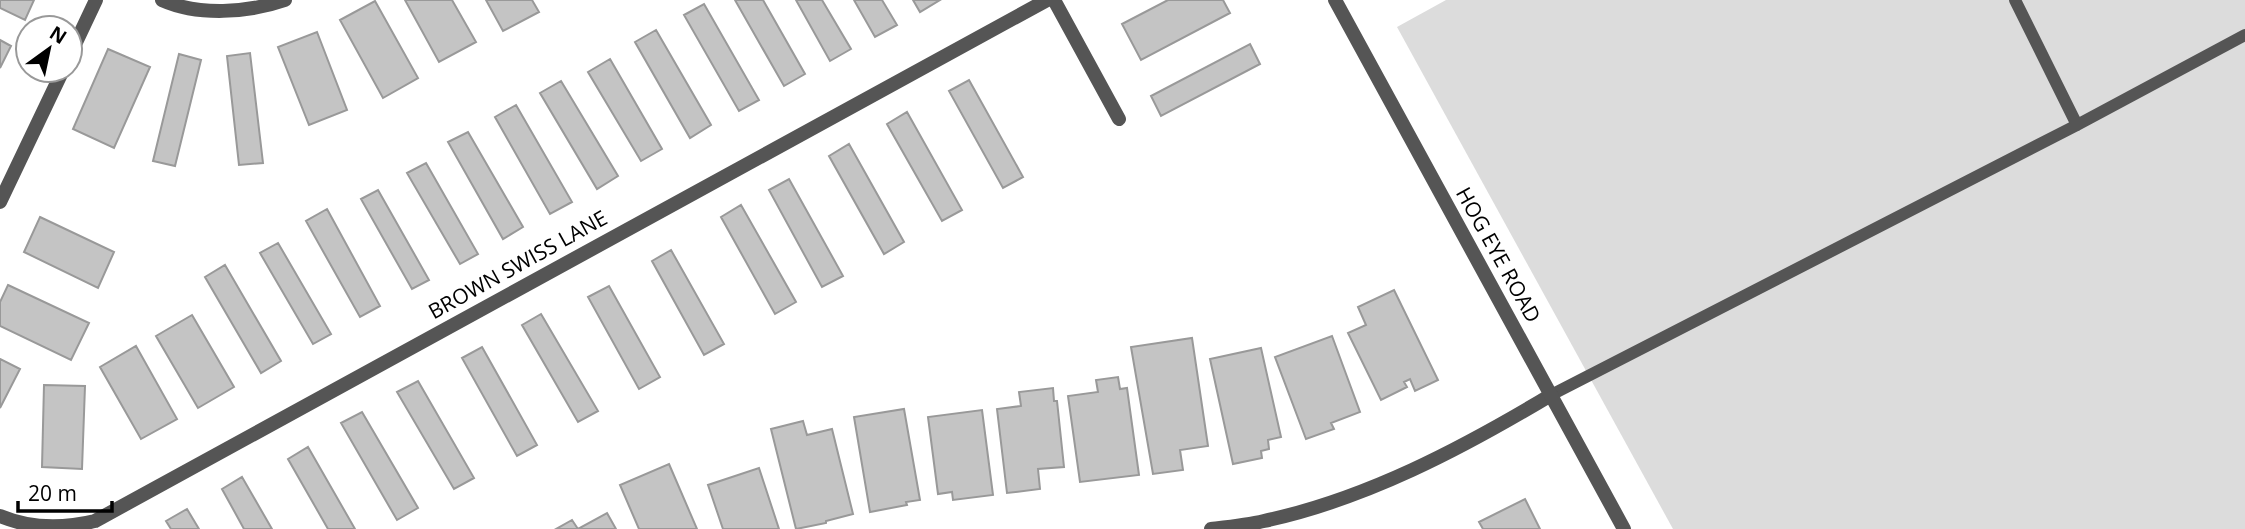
<svg xmlns="http://www.w3.org/2000/svg" width="2245" height="529" font-family="'Open Sans',sans-serif">
<rect width="100%" height="100%" fill="#fff"/>
<path fill="#dcdcdc" d="M 1446,0 L 2245,0 L 2245,529 L 1673,529 L 1397,27 Z"/>
<path fill="#c4c4c4" stroke="#999" stroke-width="2" d="M 0,0 L 34,0 L 25,20 L 0,8 Z
M 405,0 L 452,0 L 476,42 L 439,62 Z
M 486,0 L 532,0 L 539,12 L 503,31 Z
M 735,0 L 763,0 L 805,74 L 784,86 Z
M 796,0 L 822,0 L 851,49 L 830,61 Z
M 854,0 L 882,0 L 897,25 L 875,37 Z
M 913,0 L 940,0 L 920,12 Z
M 1168,0 L 1223,0 L 1230,13 L 1141,60 L 1122,24 Z
M 375,1 L 418,78 L 383,98 L 340,20 Z
M 704,4 L 759,100 L 739,111 L 684,15 Z
M 656,30 L 711,125 L 690,138 L 635,42 Z
M 317,32 L 347,110 L 309,125 L 278,47 Z
M 0,40 L 11,46 L 0,68 Z
M 1250,44 L 1260,64 L 1161,116 L 1151,96 Z
M 108,49 L 150,67 L 114,148 L 73,129 Z
M 250,53 L 263,163 L 239,165 L 227,56 Z
M 179,54 L 201,60 L 175,166 L 153,161 Z
M 610,59 L 662,149 L 641,161 L 588,72 Z
M 969,80 L 1023,177 L 1003,188 L 949,91 Z
M 561,81 L 618,176 L 597,189 L 540,93 Z
M 516,105 L 572,202 L 550,214 L 495,117 Z
M 907,112 L 962,210 L 942,221 L 887,124 Z
M 468,132 L 523,227 L 503,239 L 448,142 Z
M 849,144 L 904,242 L 884,254 L 829,156 Z
M 426,163 L 478,254 L 460,264 L 407,173 Z
M 789,179 L 843,276 L 822,287 L 769,190 Z
M 378,190 L 429,280 L 412,289 L 361,199 Z
M 741,205 L 796,302 L 775,314 L 721,217 Z
M 327,209 L 380,306 L 360,317 L 306,221 Z
M 40,217 L 114,252 L 98,288 L 24,252 Z
M 278,243 L 331,334 L 313,344 L 260,253 Z
M 671,250 L 724,344 L 704,355 L 652,261 Z
M 225,265 L 281,361 L 261,373 L 205,277 Z
M 8,285 L 89,323 L 71,360 L 0,326 L 0,302 Z
M 609,286 L 660,377 L 639,389 L 588,297 Z
M 1394,290 L 1438,380 L 1415,391 L 1410,379 L 1404,382 L 1407,387 L 1381,400 L 1348,333 L 1366,325 L 1358,307 Z
M 541,314 L 598,411 L 578,422 L 522,325 Z
M 192,315 L 234,387 L 198,408 L 156,336 Z
M 1332,336 L 1360,412 L 1331,423 L 1334,429 L 1306,439 L 1275,357 Z
M 1192,338 L 1208,446 L 1180,450 L 1183,470 L 1153,474 L 1131,347 Z
M 136,346 L 177,419 L 141,439 L 100,367 Z
M 482,347 L 537,445 L 517,456 L 462,358 Z
M 1261,348 L 1281,437 L 1268,440 L 1269,449 L 1261,451 L 1262,458 L 1233,464 L 1210,359 Z
M 0,359 L 20,369 L 0,408 Z
M 1118,377 L 1120,389 L 1127,388 L 1139,475 L 1080,482 L 1068,396 L 1098,392 L 1096,380 Z
M 418,381 L 474,478 L 454,489 L 397,392 Z
M 44,385 L 85,386 L 82,469 L 42,467 Z
M 1053,388 L 1054,401 L 1057,401 L 1064,467 L 1038,469 L 1040,489 L 1007,493 L 997,409 L 1021,406 L 1019,392 Z
M 904,409 L 920,500 L 906,502 L 907,505 L 870,512 L 854,417 Z
M 982,410 L 993,495 L 953,500 L 952,492 L 938,494 L 928,417 Z
M 362,412 L 418,508 L 397,520 L 341,423 Z
M 803,421 L 807,435 L 832,429 L 853,514 L 826,521 L 826,523 L 796,529 L 771,429 Z
M 308,447 L 355,529 L 328,529 L 288,459 Z
M 669,464 L 697,529 L 639,529 L 620,485 Z
M 759,468 L 779,529 L 723,529 L 708,485 Z
M 242,477 L 272,529 L 244,529 L 222,489 Z
M 1525,499 L 1540,529 L 1483,529 L 1479,522 Z
M 187,509 L 199,529 L 171,529 L 166,521 Z
M 607,513 L 616,529 L 556,529 L 572,520 L 578,529 Z"/>
<g fill="none" stroke-linecap="round" stroke-linejoin="round">
<path stroke="#555" stroke-width="12" d="M 2015,0 L 2077,125
M 1551,395 L 2077,125 L 2245,35"/>
<path stroke="#555" stroke-width="14" d="M 162,0 C 198,16 248,13 285,0
M 1054,0 L 1119,119
M 70,55 L 96,0
M 0,202 L 63,70
M 0,516 C 31,529 62,529 95,521 L 1047,0
M 1211,529 C 1228,527 1247,525 1264,521 C 1366,499 1461,449 1551,395"/>
<path stroke="#555" stroke-width="14" d="M 1335,0 L 1624,529"/>
</g>
<g text-anchor="middle" stroke-width="6" stroke-linejoin="round" paint-order="stroke">
<g font-size="21" fill="#000" stroke="#fff">
<text transform="translate(1498 255) rotate(61)" y="7">HOG EYE ROAD</text>
<text transform="translate(518 265) rotate(-29)" y="7">BROWN SWISS LANE</text>
</g>
</g>
<g transform="translate(49 49) rotate(33)"><circle r="33" fill="#ffffff" stroke="#999999" stroke-width="2"/>
<path d="M0-5L12 26L0 18L-12 26Z" fill="#000000"/>
<text y="-10" font-size="19" font-weight="bold" text-anchor="middle" fill="#000000">N</text>
</g>
<path d="M18 501v10h94v-10" fill="none" stroke="#000000" stroke-width="3.5"/>
<text x="28" y="501" font-size="21" fill="#000000" stroke="#ffffff" stroke-width="5" paint-order="stroke">20 m</text>
</svg>
